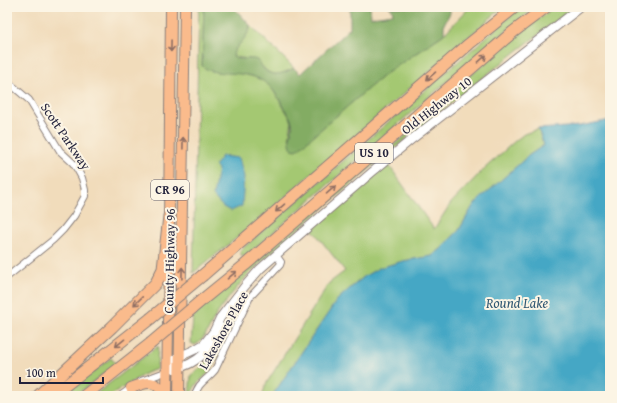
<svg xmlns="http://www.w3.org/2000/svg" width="617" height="403" font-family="'Gentium Book Plus',serif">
<rect width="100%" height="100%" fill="#fcf5e5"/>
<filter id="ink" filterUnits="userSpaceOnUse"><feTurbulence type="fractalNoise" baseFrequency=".025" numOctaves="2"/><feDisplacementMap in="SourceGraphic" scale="8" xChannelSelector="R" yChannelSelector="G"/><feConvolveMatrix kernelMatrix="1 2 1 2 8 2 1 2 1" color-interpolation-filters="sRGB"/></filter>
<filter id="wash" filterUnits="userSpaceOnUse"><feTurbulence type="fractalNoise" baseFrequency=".012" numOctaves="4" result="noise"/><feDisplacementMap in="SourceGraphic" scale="16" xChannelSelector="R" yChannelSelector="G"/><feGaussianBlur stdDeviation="0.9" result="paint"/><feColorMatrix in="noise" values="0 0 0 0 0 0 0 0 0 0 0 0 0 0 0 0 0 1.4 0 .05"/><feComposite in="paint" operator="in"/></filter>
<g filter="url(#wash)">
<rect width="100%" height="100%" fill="#f1dcbb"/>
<path fill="#a4c872" stroke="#637556" d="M 199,7 L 204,7 L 202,66 L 247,74 L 263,80 L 273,90 L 292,121 L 289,139 L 296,150 L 384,75 L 444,34 L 470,7 L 503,7 L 254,224 L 193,273 Z
M 521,7 L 536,7 L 496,39 L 246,256 L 242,256 L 240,252 L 243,248 Z
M 554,7 L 574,7 C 466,90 359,174 258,265 C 243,279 229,297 217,314 C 210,324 207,339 195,345 L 191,343 L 193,317 L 206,304 L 352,179 L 406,135 L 407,131 C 455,89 503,46 554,7 Z
M 250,25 L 294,68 C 276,77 270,78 257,60 L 234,57 L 232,54 L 233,52 L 250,30 Z
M 538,129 L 544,145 L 528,156 L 473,206 L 459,230 L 441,249 L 432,256 L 403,261 L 379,268 L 365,276 L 355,284 L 337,300 L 272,396 L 262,396 L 266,384 L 329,283 L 345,271 L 312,229 L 388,164 L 434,229 L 451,203 L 483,170 L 515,141 L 524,134 Z
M 243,300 L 245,301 L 212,368 C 206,379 192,383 192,396 L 189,396 L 191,375 L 193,374 L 207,362 L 214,353 L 230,322 Z
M 158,346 L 157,369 L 146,373 L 110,396 L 93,396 Z
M 111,358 L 116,364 L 75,396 L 62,396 Z"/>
<path fill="#83ac64" stroke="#526750" d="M 204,7 L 233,7 L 250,25 C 249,40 233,46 233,56 C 239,61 247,58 254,59 C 258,60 259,62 261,65 C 270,79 282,74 294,68 L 300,74 L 350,28 L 350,7 L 370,7 L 371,17 L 393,14 L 392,9 L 389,7 L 405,7 L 405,8 L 406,7 L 450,7 L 450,13 L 444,24 L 444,34 L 384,75 L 297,150 L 292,149 C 286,137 294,132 292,122 C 291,117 276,94 273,90 C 252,64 216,80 202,66 Z"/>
<path fill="#45a7c5" stroke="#346480" d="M 610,120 L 610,396 L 272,396 L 337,300 L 348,290 L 365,276 L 379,268 L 403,261 L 432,256 L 441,249 L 459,230 L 473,206 L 482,197 L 528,156 L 544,145 L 538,129 L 580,126 Z
M 222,156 L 239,158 L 244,177 L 242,206 L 231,211 L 223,207 L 213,196 L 218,169 L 215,165 Z"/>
</g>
<g filter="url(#ink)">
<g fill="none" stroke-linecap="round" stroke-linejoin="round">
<defs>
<path id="minor" d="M 7,81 L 29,100 L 60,151 L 73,163 L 77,169 L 82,178 L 85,190 L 85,196 L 74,216 L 63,230 L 53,240 L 7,277
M 141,381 L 168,371
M 120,396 L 134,386
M 195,396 C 197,383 208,379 215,370 L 250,297 L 280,265 L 281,262 L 276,255"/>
<path id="tertiary" d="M 175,369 C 199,363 213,349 221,327
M 168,371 L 176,358 L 194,350 L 204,344 L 214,331 L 220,318 L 245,286 L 260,269 L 276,255 L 371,173 L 412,139 L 581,7"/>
<path id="primary" d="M 169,224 L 171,7
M 131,388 C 146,382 156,378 165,396
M 167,396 L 169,252
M 179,396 L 185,7"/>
<path id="motorway" d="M 203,275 L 469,44 L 515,7
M 202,300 L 245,265 L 513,32 L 546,7
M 38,396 L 112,327 L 156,283 L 163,269 L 169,216
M 52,396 L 150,319
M 84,396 L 150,344"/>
</defs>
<use href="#minor" stroke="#8a7f7b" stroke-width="8"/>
<use href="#tertiary" stroke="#8a7f7b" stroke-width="10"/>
<use href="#primary" stroke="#8a7f7b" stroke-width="12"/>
<use href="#motorway" stroke="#8a7f7b" stroke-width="13"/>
<use href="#minor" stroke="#fff" stroke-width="6"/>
<use href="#tertiary" stroke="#fff" stroke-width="8"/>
<use href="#primary" stroke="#fabb8c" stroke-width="10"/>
<use href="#motorway" stroke="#fabb8c" stroke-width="11"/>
<defs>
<path id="motorway-bridge" d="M 150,319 L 203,275
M 150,344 L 202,300"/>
</defs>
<use href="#motorway-bridge" stroke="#8a7f7b" stroke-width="13" stroke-linecap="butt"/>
<use href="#motorway-bridge" stroke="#fabb8c" stroke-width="11"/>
</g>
<defs><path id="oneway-shaft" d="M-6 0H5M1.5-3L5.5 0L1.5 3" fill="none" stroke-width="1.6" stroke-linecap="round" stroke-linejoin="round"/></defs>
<g stroke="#8e6e64">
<use href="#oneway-shaft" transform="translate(171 46) rotate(91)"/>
<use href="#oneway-shaft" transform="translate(482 59) rotate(-41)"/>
<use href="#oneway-shaft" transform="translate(431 76) rotate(139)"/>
<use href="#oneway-shaft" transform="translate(183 143) rotate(-89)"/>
<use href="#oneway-shaft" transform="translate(331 190) rotate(-41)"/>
<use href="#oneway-shaft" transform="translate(280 208) rotate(139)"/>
<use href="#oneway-shaft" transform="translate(182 273) rotate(-89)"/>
<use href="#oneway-shaft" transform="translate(232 275) rotate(-40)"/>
<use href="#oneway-shaft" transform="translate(138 301) rotate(136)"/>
<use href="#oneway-shaft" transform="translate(120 343) rotate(141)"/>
</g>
</g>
<g text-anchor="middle" stroke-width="4" stroke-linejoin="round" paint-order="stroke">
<g fill="#fcf5e5" stroke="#63616e" stroke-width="1">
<rect x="355" y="143" width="38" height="20" rx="3"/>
<rect x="151" y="180" width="38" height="20" rx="3"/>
</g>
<g font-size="12" font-weight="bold" fill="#22223b">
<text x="374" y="157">US 10</text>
<text x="170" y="194">CR 96</text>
</g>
<g font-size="13" fill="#22223b" stroke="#fcf5e5">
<text transform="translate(436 105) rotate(-38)" y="5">Old Highway 10</text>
<text transform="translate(66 136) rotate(56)" y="5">Scott Parkway</text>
<text transform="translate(169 261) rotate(-89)" y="5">County Highway 96</text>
<text transform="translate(223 330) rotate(-61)" y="5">Lakeshore Place</text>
</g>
<g font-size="14" font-style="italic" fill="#305772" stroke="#fcf5e5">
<text x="517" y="308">Round Lake</text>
</g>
</g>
<rect width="617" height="403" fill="none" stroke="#fcf5e5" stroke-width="24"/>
<path d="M20 377v6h83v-6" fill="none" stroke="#22223b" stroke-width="2"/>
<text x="26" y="377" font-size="12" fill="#22223b" stroke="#fcf5e5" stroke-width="3" paint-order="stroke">100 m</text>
</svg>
